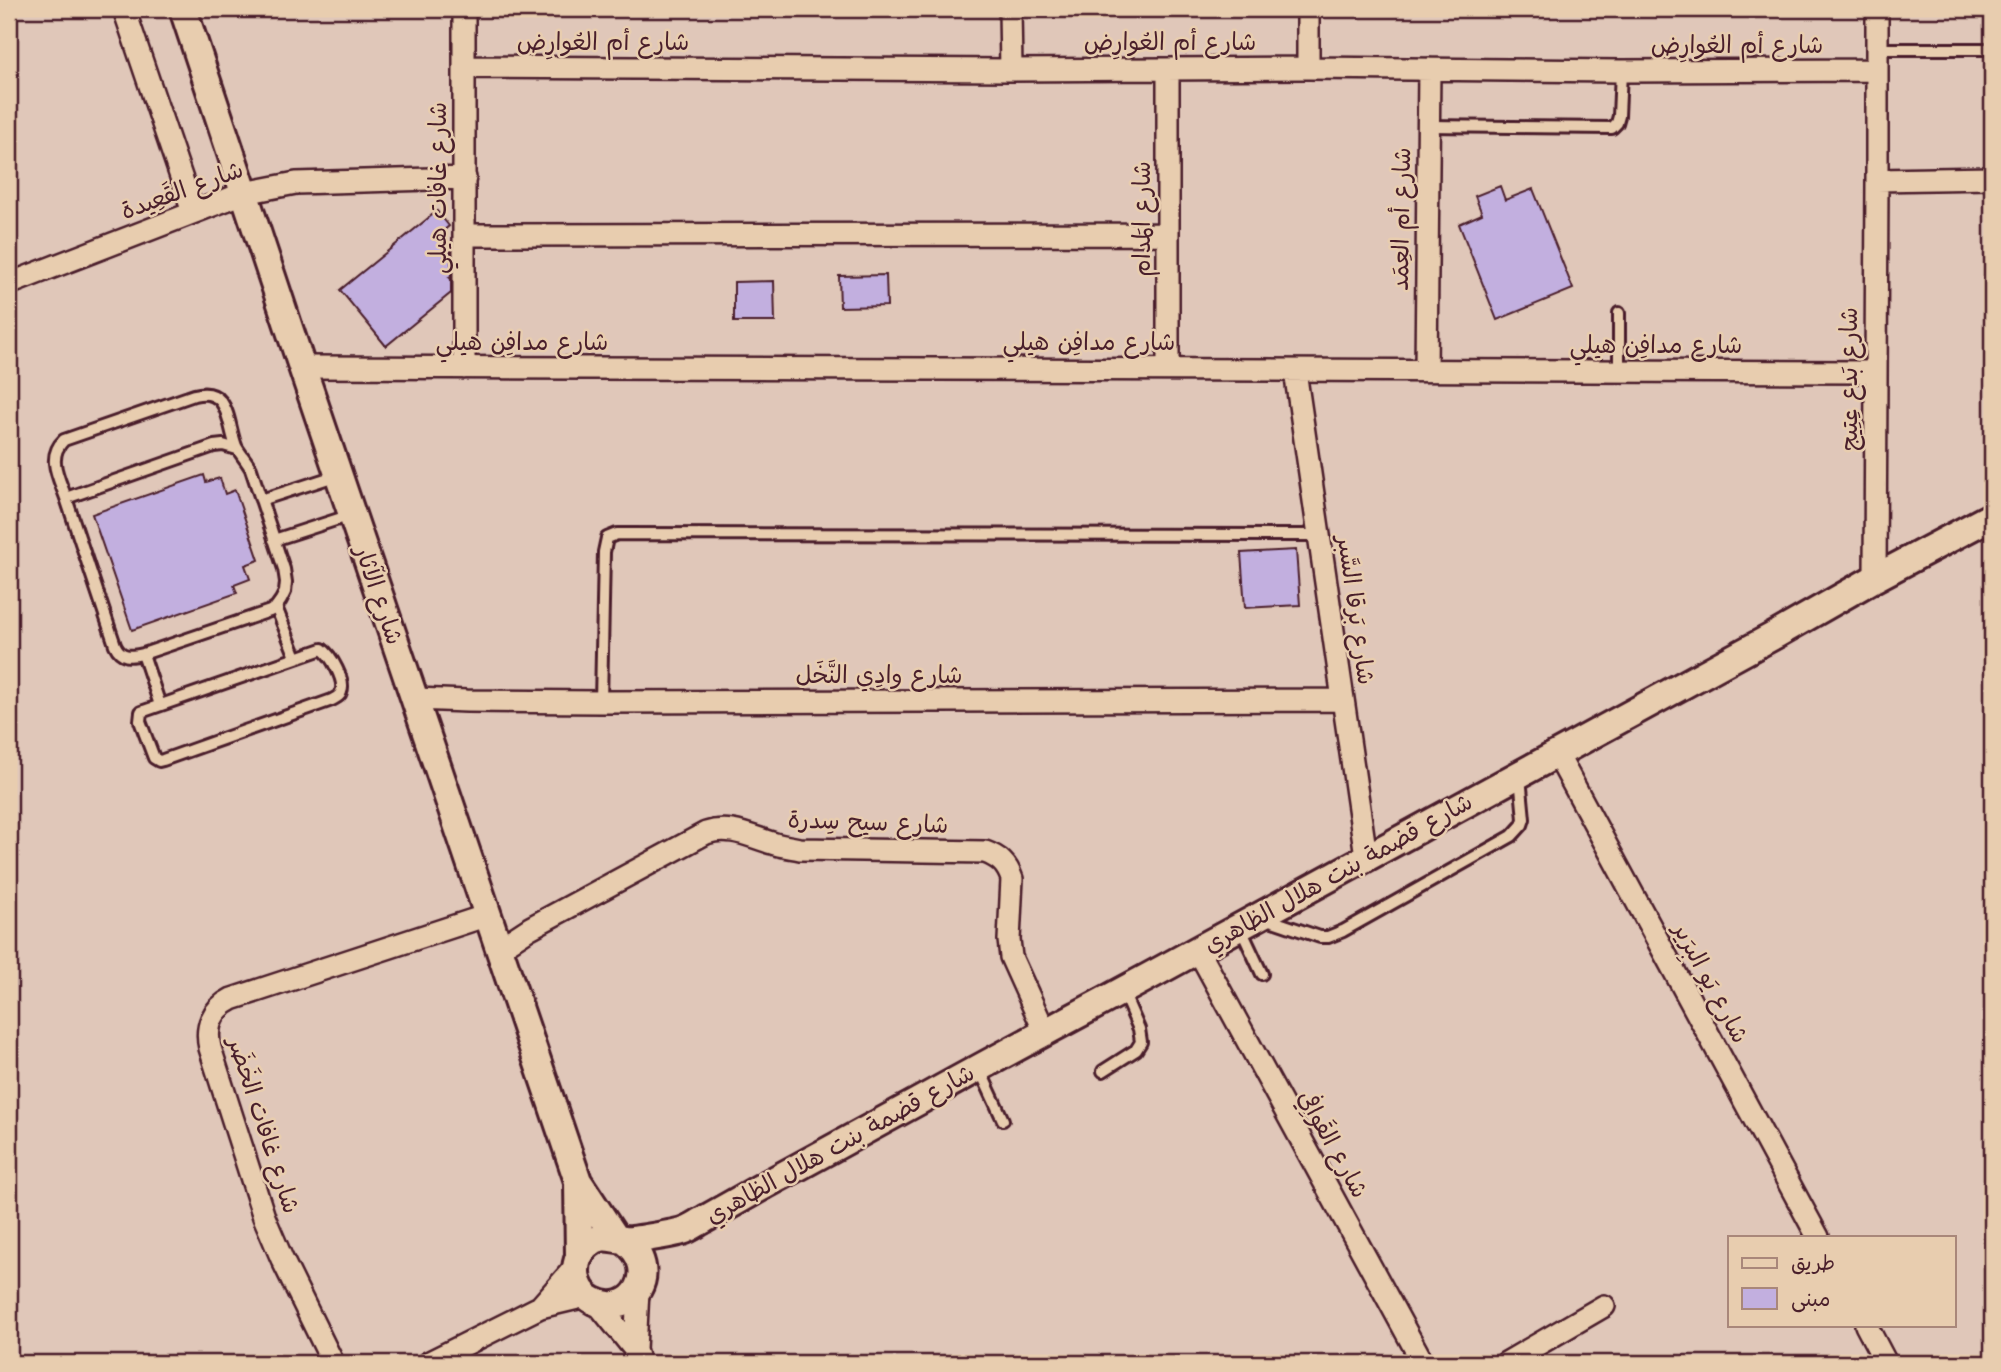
<svg xmlns="http://www.w3.org/2000/svg" width="2001" height="1372" font-family="'Comic Neue','Playpen Sans Arabic',sans-serif">
<rect width="100%" height="100%" fill="#e0c7b9"/>
<filter id="ink" filterUnits="userSpaceOnUse"><feTurbulence type="fractalNoise" baseFrequency=".0143" numOctaves="2"/><feDisplacementMap in="SourceGraphic" scale="14" xChannelSelector="R" yChannelSelector="G"/><feConvolveMatrix kernelMatrix="1 2 1 2 8 2 1 2 1" color-interpolation-filters="sRGB"/></filter>
<g filter="url(#ink)">
<path fill="#c2afdf" stroke="#4a1f2b" stroke-width="2" d="M 1500,186 L 1505,200 L 1533,189 L 1573,289 L 1497,320 L 1459,224 L 1482,214 L 1475,196 Z
M 437,211 L 449,226 L 437,236 L 451,253 L 451,276 L 449,277 L 451,279 L 451,293 L 386,346 L 340,290 Z
M 886,275 L 887,306 L 840,307 L 839,276 Z
M 774,281 L 775,322 L 734,322 L 734,282 Z
M 204,475 L 206,482 L 220,478 L 225,494 L 235,490 L 259,560 L 245,565 L 250,579 L 234,585 L 237,593 L 132,630 L 92,514 Z
M 1296,550 L 1300,605 L 1245,608 L 1241,553 Z"/>
<g fill="none" stroke-linecap="round" stroke-linejoin="round">
<defs>
<path id="service" d="M 1876,49 L 1992,49
M 1428,126 L 1612,128 L 1617,123 L 1619,116 L 1621,71
M 1619,313 L 1619,371
M 66,498 C 59,478 46,457 64,440 L 194,395 C 230,386 227,423 236,446 C 240,454 247,461 251,469 L 284,569 L 286,582 L 285,592 L 281,600 L 276,607 L 270,611 L 143,654 C 130,657 121,658 115,645 L 66,498 L 214,446 L 223,445 L 237,449
M 261,500 L 338,475
M 274,540 L 351,515
M 276,607 L 296,657
M 322,649 C 331,655 346,681 341,692 C 340,696 337,697 332,700 L 163,760 L 159,761 L 154,758 L 140,721 L 141,712 Z
M 143,654 L 160,705
M 601,702 L 604,552 L 607,538 L 617,534 L 1319,535
M 1264,918 L 1320,937 L 1328,937 L 1343,931 L 1512,836 L 1522,825 L 1524,819 L 1520,777
M 1240,927 L 1262,974
M 979,1068 L 1003,1120
M 1103,1071 L 1136,1050 L 1141,1042 L 1139,1029 L 1122,990"/>
<path id="minor" d="M 124,9 L 193,212
M 464,9 L 464,368
M 1010,9 L 1011,70
M 1308,9 L 1308,68
M 464,67 L 1011,70 L 1308,68 L 1621,71 L 1876,70
M 1877,180 L 1992,178
M 465,235 L 1168,234
M 9,284 L 244,193 L 296,183 L 465,178
M 302,367 L 1875,372
M 1168,368 L 1168,69
M 1426,370 L 1429,69
M 1295,371 L 1366,856
M 1875,578 L 1877,180 L 1877,9
M 415,699 L 467,701 L 601,702 L 1343,700
M 1557,754 L 1818,1237
M 498,949 L 530,928 L 706,833 C 730,825 749,836 772,843 C 781,846 790,847 800,849 L 985,852 C 999,857 1007,864 1012,879 L 1009,940 L 1011,957 L 1045,1032
M 1198,950 L 1423,1363
M 597,1303 L 635,1350 L 639,1363
M 540,1307 L 576,1266
M 1866,1325 L 1886,1363
M 635,1350 L 638,1290
M 333,1363 L 282,1259 L 264,1217 L 210,1048 C 205,1027 212,1009 232,999 L 488,915
M 428,1363 L 540,1307 L 586,1296
M 1506,1363 L 1604,1306"/>
<path id="tertiary" d="M 183,9 L 302,367 L 578,1181 L 615,1237
M 578,1181 L 579,1256
M 625,1241 C 663,1269 633,1320 594,1301 C 572,1290 570,1259 589,1244 C 603,1233 610,1239 625,1240 C 632,1241 678,1233 685,1230 C 692,1227 699,1222 705,1219 C 723,1209 741,1199 758,1189 C 812,1160 865,1130 919,1101 C 1012,1049 1107,1000 1201,948 C 1392,843 1584,739 1777,634 L 1875,578 L 1992,516"/>
</defs>
<use href="#service" stroke="#4a1f2b" stroke-width="16"/>
<use href="#minor" stroke="#4a1f2b" stroke-width="26"/>
<use href="#tertiary" stroke="#4a1f2b" stroke-width="32"/>
<use href="#service" stroke="#e8cdaf" stroke-width="10"/>
<use href="#minor" stroke="#e8cdaf" stroke-width="21"/>
<use href="#tertiary" stroke="#e8cdaf" stroke-width="26"/>
</g>
</g>
<g text-anchor="middle" stroke-width="5" stroke-linejoin="round" paint-order="stroke">
<g font-size="24" fill="#4a1f2b" stroke="#e8cdaf">
<text x="603" y="50">شارع أم العُوارِض</text>
<text x="1170" y="50">شارع أم العُوارِض</text>
<text x="1737" y="53">شارع أم العُوارِض</text>
<text transform="translate(438 188) rotate(-90)" y="8">شارع غافات هيلي</text>
<text transform="translate(182 190) rotate(-20)" y="8">شارع القَعِيدة</text>
<text transform="translate(1142 219) rotate(-90)" y="8">شارع المَدام</text>
<text transform="translate(1401 219) rotate(-89)" y="8">شارع أم العِمَد</text>
<text x="522" y="350">شارع مدافِن هيلي</text>
<text x="1089" y="350">شارع مدافِن هيلي</text>
<text x="1656" y="353">شارع مدافِن هيلي</text>
<text transform="translate(1849 379) rotate(-90)" y="8">شارع بَدع عِتِيج</text>
<text transform="translate(379 595) rotate(71)" y="8">شارع الآثار</text>
<text transform="translate(1356 610) rotate(82)" y="8">شارع بَرقا السَّبر</text>
<text x="879" y="683">شارع وادِي النَّخَل</text>
<text transform="translate(868 822) rotate(2)" y="8">شارع سيح سِدرة</text>
<text transform="translate(1338 873) rotate(-29)" y="8">شارع قضمة بنت هلال الظاهري</text>
<text transform="translate(1711 983) rotate(62)" y="8">شارع يَو البِرَير</text>
<text transform="translate(264 1125) rotate(72)" y="8">شارع غافات الخَضَر</text>
<text transform="translate(840 1144) rotate(-29)" y="8">شارع قضمة بنت هلال الظاهري</text>
<text transform="translate(1333 1144) rotate(61)" y="8">شارع القَوافِي</text>
</g>
</g>
<rect width="2001" height="1372" fill="none" stroke="#e8cdaf" stroke-width="35"/>
<rect x="18" y="18" width="1966" height="1337" fill="none" stroke="#4a1f2b" stroke-width="2.5" filter="url(#ink)"/>
<rect x="1728" y="1236" width="228" height="91" fill="#e8cdaf" stroke="#a9877a" stroke-width="2"/>
<rect x="1742" y="1258" width="35" height="10" fill="#e8cdaf" stroke="#a9877a" stroke-width="2"/>
<text x="1791" y="1270" font-size="21" fill="#4a1f2b">طريق</text>
<rect x="1742" y="1288" width="35" height="21" fill="#c2afdf" stroke="#a9877a" stroke-width="2"/>
<text x="1791" y="1306" font-size="21" fill="#4a1f2b">مبنى</text>
</svg>
